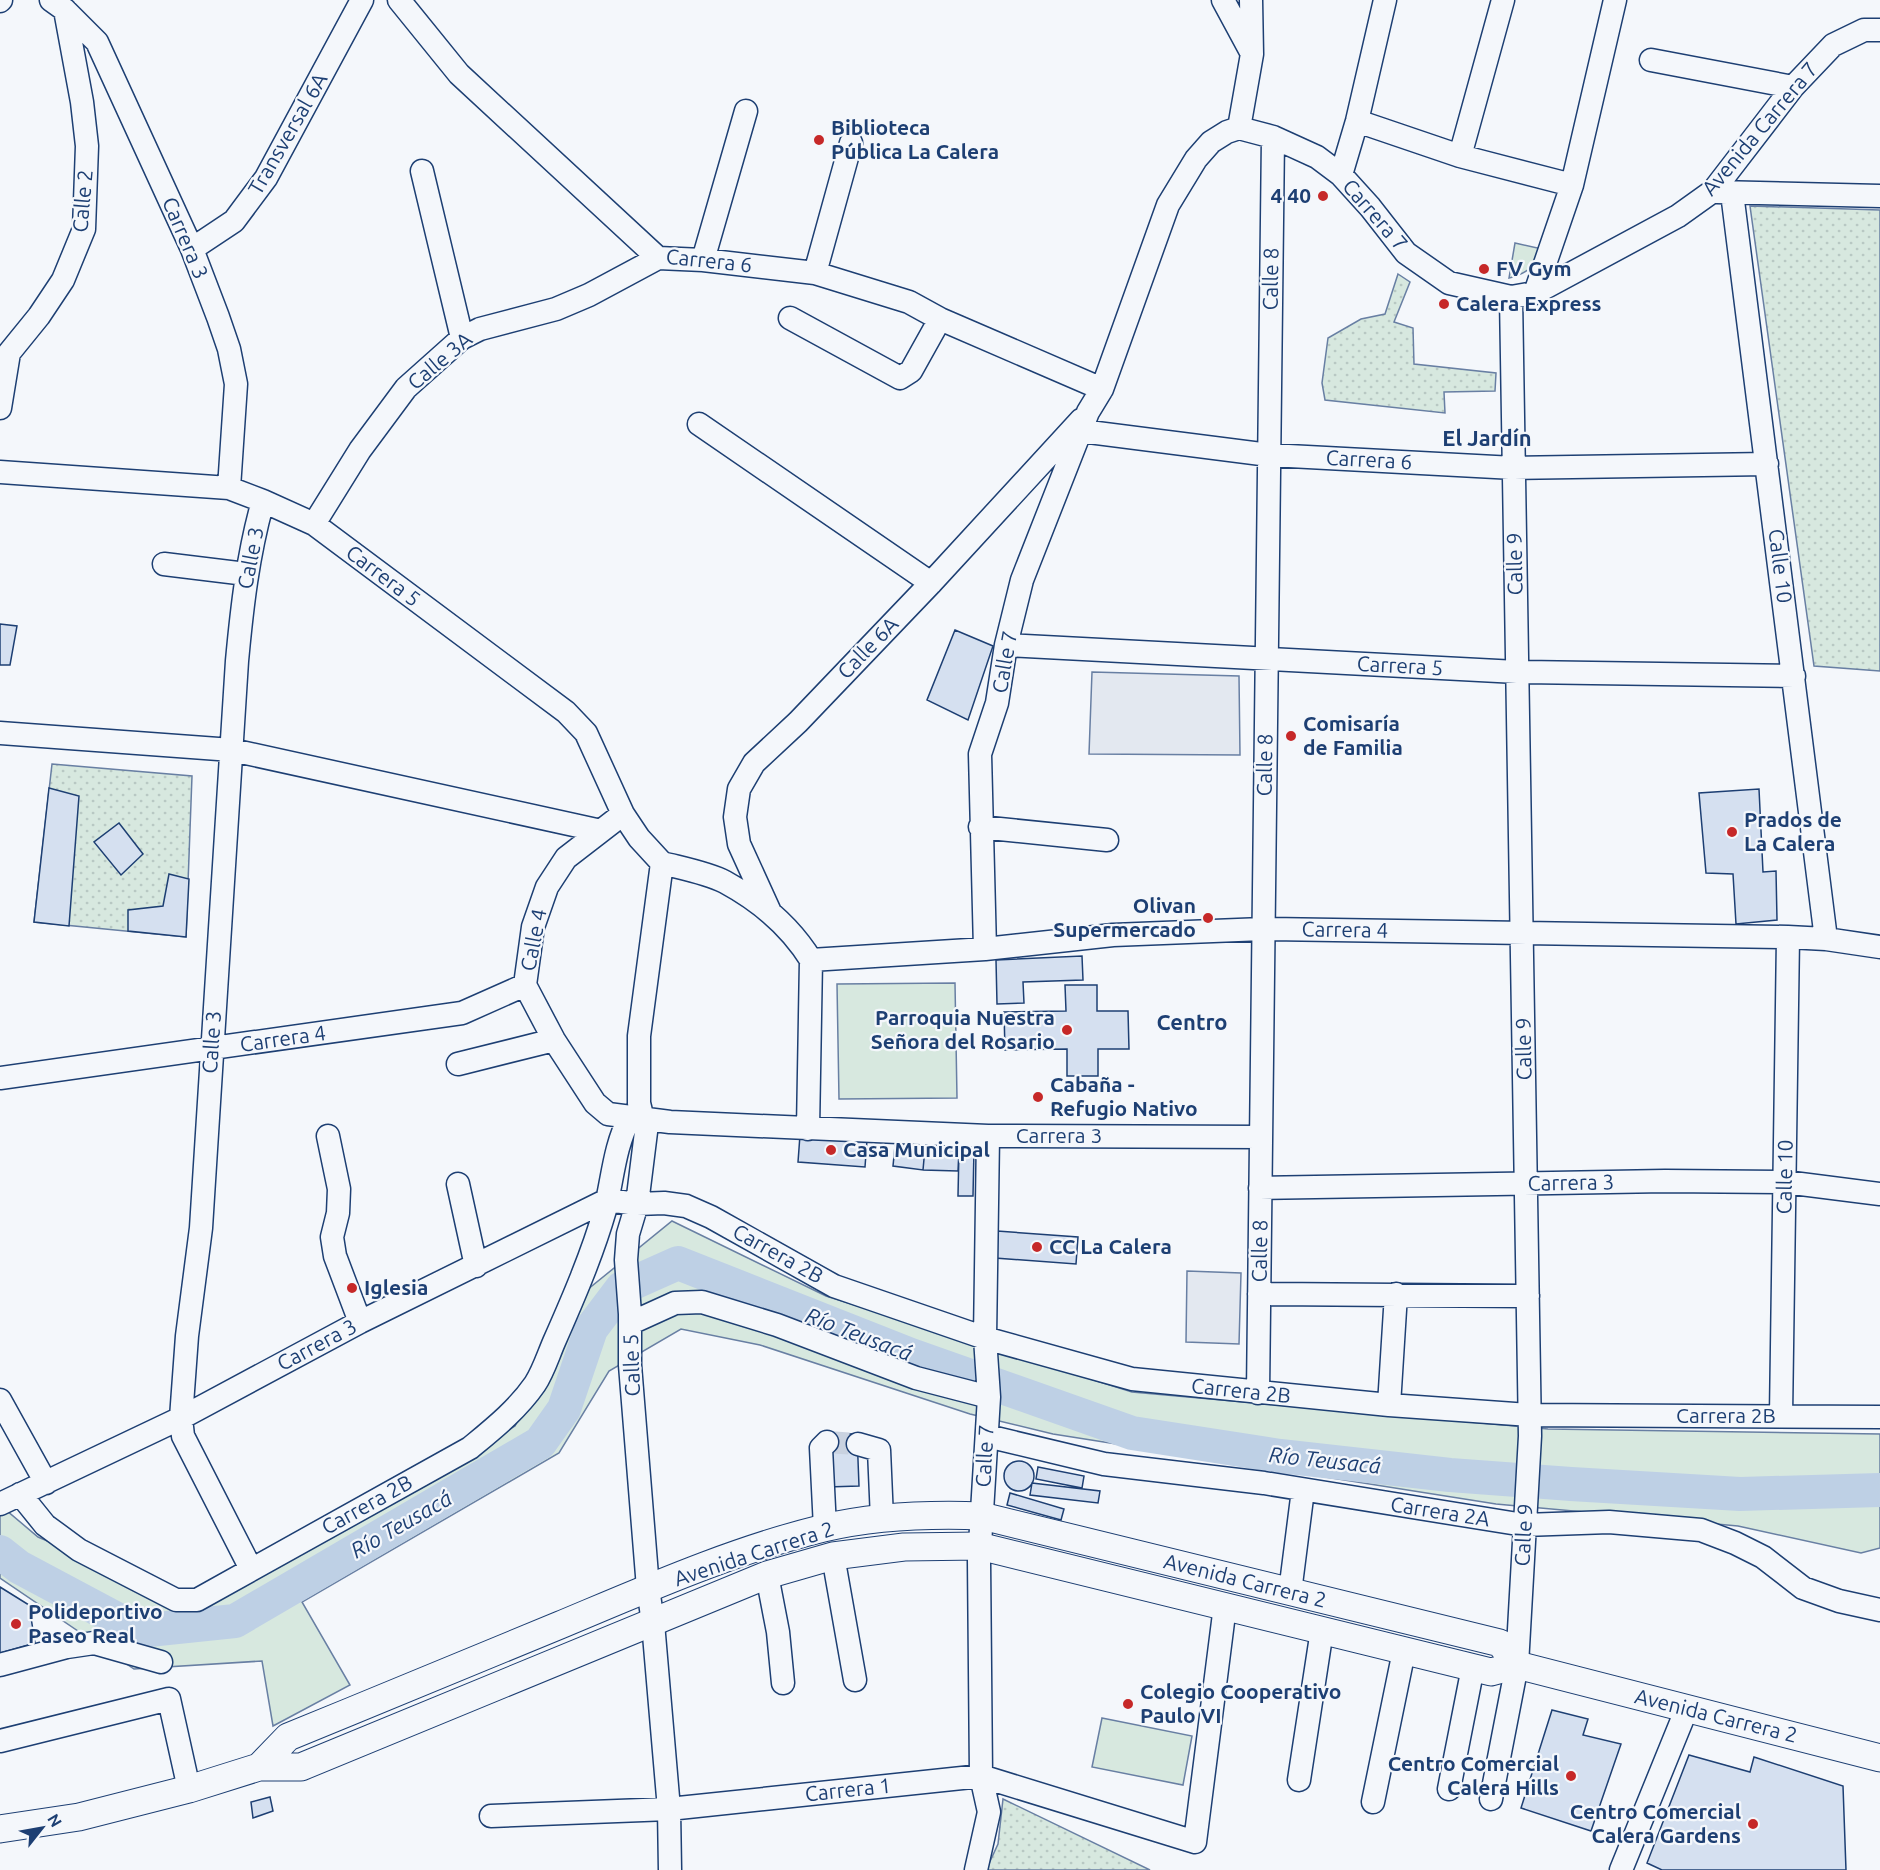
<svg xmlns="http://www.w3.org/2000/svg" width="1880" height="1870" font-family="Ubuntu,sans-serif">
<defs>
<pattern id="grass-dots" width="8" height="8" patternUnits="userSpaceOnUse" patternTransform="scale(1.5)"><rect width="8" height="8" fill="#d7e8df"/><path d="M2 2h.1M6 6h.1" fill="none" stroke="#b8c8c3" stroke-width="1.8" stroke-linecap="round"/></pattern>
</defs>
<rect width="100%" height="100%" fill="#f4f7fb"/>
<path fill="url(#grass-dots)" stroke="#687fa3" stroke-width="1.5" d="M 1750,206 L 1880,210 L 1880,671 L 1814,666 Z
M 1398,274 L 1410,282 L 1394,322 L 1413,328 L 1414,364 L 1496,373 L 1495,391 L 1444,392 L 1445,413 L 1325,400 L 1322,383 L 1328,338 L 1361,319 L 1385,314 Z
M 52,764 L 192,776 L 186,937 L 34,922 Z
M 1003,1799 L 1150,1870 L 986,1870 L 998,1844 Z"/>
<path fill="#d7e8df" stroke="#687fa3" stroke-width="1.5" d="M 1515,243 L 1542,249 C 1535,266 1527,274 1509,278 Z
M 955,983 L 957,1098 L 839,1099 L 837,984 Z
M 672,1221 L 826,1296 L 1132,1392 L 1548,1429 L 1880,1434 L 1880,1548 L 1861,1553 L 1738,1526 L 1496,1504 L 1053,1434 L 970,1414 L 760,1345 L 681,1329 L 609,1371 L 559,1453 L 302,1602 L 350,1685 L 273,1726 L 262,1661 L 134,1669 L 0,1578 L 0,1505 L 38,1537 L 206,1607 L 515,1426 L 587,1290 Z
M 1102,1718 L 1192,1736 L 1183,1785 L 1092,1767 Z"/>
<path fill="#e3e8f0" stroke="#687fa3" stroke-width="1.5" d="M 1092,672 L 1239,676 L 1240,755 L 1089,754 Z
M 1187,1271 L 1241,1273 L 1239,1344 L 1186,1342 Z"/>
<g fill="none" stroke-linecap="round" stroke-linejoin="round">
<path stroke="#bed0e5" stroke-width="34" d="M 0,1552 L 19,1567 L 139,1631 L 235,1621 L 540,1443 L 564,1409 L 591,1329 L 622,1288 L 678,1263 L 911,1355 L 1132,1433 L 1280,1456 L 1450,1475 L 1571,1484 L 1740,1494 L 1880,1490"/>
</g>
<path fill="#d5e0f0" stroke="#1d3f73" stroke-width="1.5" d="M 0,624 L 17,626 L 10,665 L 0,665 Z
M 955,630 L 993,646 L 968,720 L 927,700 Z
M 49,788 L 79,796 L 69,926 L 34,922 Z
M 1759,789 L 1763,872 L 1776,871 L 1777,920 L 1736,924 L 1733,874 L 1706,873 L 1699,793 Z
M 119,823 L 143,854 L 121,875 L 94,842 Z
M 169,874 L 189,879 L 186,937 L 128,931 L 128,910 L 163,906 Z
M 1082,956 L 1083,980 L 1023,982 L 1024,1003 L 997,1004 L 996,960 Z
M 1065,985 L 1097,985 L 1097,1011 L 1128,1011 L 1129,1049 L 1098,1049 L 1098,1076 L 1067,1076 L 1067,1049 L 1005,1050 L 1004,1012 L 1066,1011 Z
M 800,1135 L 867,1140 L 865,1167 L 798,1162 Z
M 895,1146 L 925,1148 L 923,1170 L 893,1166 Z
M 925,1148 L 959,1149 L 958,1171 L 923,1170 Z
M 959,1149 L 974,1149 L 973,1196 L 958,1196 Z
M 997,1231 L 1078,1237 L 1076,1264 L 995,1258 Z
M 826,1434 L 857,1434 L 859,1486 L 827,1487 Z
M1004 1476a15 15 0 1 1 30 0a15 15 0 1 1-30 0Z
M 1038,1467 L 1084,1476 L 1082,1488 L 1036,1479 Z
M 1032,1483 L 1100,1491 L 1098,1503 L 1030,1495 Z
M 1010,1493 L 1064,1509 L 1061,1520 L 1007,1505 Z
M 0,1587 L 29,1605 L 35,1643 L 0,1653 Z
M 1552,1710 L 1588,1719 L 1583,1735 L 1621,1744 L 1591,1831 L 1521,1808 Z
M 1689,1755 L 1750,1772 L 1754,1757 L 1843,1786 L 1846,1870 L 1662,1870 L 1647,1863 Z
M 270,1797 L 273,1811 L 253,1818 L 251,1802 Z"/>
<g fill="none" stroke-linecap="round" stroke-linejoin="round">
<path stroke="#c9d2e0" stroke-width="22" stroke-dasharray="22 11" stroke-linecap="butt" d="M 827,1442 L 858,1444"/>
<defs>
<path id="minor" d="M 51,0 L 65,10 L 97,42 L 192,249 L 218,317 L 229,349 L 236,384 L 229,488
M 399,0 L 459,74 L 658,258 L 703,260 L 815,273 L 909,302 L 940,319 L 1102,389
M 1223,0 L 1250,50
M 0,1 L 1,0
M 1651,60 L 1793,87
M 1357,121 L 1460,156 L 1572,185
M 1239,128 L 1273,137 L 1317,157 L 1341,175 L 1370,207 L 1406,253 L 1449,283 L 1511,297 L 1535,293 L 1678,216 L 1713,191 L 1793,87 L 1833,45 L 1864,30 L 1880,30
M 1239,128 L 1252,54 L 1251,0
M 1460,156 L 1503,0
M 422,171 L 462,338
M 1341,175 L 1357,121 L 1385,0
M 1717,192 L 1880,196
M 1732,193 L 1826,939
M 192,249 L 234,221 L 266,178 L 362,0
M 703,260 L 746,111
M 815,273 L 851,143
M 1535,293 L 1572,185 L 1615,0
M 790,318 L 900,378 L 911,371 L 940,319
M 0,408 L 9,353 L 39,316 L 63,280 L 84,229 L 87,146 L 82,102 L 65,10
M 699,424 L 931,583
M 1081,431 L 1269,455 L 1514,468 L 1767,464
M 0,472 L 229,488 L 263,501 L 314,524 L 566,712 L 586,733 L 623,814 L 639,838 L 662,863
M 314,524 L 360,450 L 406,388 L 462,338 L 480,329 L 556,309 L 589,295 L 658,258
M 164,564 L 246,574
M 1006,645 L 1517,672 L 1794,676
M 0,733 L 232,750 L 601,831
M 623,814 L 566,858 L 547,887 L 533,927 L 525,985 L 554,1040 L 595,1103 L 608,1114 L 670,1122 L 988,1136 L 1261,1137
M 980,827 L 1107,840
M 662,863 L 639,1036 L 639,1103 L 646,1132 L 637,1204 L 628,1234 L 626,1260 L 630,1314 L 630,1365 L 648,1588 L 653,1623 L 669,1809 L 670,1870
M 662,863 C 681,868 708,873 725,882 C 760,901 790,926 811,960
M 770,912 L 739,844 L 735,817 L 739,789 L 754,763 L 798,722 L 931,583 L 1081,420
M 985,949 L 980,754 L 997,703 L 1006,645 L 1022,580 L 1088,412 L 1102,389 L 1168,205 L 1196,159 L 1211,142 L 1227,132 L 1239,128
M 811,960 L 985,949 L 1113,935 L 1263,929 L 1788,937 L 1826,939 L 1880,947
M 458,1064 L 554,1040
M 0,1078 L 462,1013 L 525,985
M 808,1129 L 811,960
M 328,1136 L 339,1189 L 338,1213 L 332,1237 L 335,1256 L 360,1322
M 458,1184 L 476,1266
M 1260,1188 L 1665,1181 L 1785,1182 L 1880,1194
M 1259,1294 L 1528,1296
M 631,1323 L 675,1303 L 702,1302 L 777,1325 L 916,1378 L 989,1397
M 1258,1393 L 1273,137
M 0,1400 L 46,1483
M 1389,1405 L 1396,1294
M 1781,1416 L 1788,937
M 987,1436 L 1104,1464 L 1264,1483 L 1524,1525 L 1609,1522 L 1701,1530 L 1735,1543 L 1763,1557 L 1803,1588 L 1839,1601 L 1880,1610
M 858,1444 L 879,1450 L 882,1519
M 20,1494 L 45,1525 L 79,1550 L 176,1600 L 197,1600 L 470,1448 C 493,1429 517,1410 535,1384 C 543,1372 548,1356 554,1342 C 573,1299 592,1255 605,1210 C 613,1178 614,1147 630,1117
M 0,1504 L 181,1418 L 360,1322 L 607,1200 L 637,1204 L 664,1203 L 686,1206 L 711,1217 L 834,1286 L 985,1338 L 1132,1379 L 1389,1405 L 1530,1415 L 1880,1417
M 825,1528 L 821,1448 L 827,1442
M 833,1556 L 855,1680
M 251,1569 L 183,1436 L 181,1418 L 187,1336 L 201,1228 L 237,661 C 242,607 248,554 263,501
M 767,1575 L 778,1632 L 783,1683
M 1290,1592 L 1303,1490
M 0,1665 L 67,1647 L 94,1643 L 161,1662
M 0,1741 L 169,1699 L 189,1789
M 1299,1780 L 1322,1630
M 1449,1789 L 1473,1667
M 1491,1799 L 1517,1665 L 1530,1436 L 1511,297
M 1373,1802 L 1404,1651
M 491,1816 L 669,1809 L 981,1776 L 1195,1842 L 1225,1606
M 976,1870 L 989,1812 L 981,1776 L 979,1561 L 989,1397 L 985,1338 L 988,1136
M 1621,1870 L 1687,1708"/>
<path id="major" d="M 259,1767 L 288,1737 C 379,1700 470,1662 560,1625 C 646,1589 734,1550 824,1528 C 875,1516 930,1514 982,1516 L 1500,1643 L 1517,1665
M 0,1829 L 79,1817 L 189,1789 L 259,1767 L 301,1767 L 767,1575 L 833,1556 L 904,1547 L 979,1546 L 1491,1672 L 1517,1665 L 1880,1758"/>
</defs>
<use href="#minor" stroke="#1d3f73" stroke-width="25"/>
<use href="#major" stroke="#1d3f73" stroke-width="29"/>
<use href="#minor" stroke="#f4f7fb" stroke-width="22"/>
<use href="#major" stroke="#f4f7fb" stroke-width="27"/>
</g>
<g fill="#c62828" stroke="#f4f7fb" stroke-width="2">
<circle cx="819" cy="140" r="6"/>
<circle cx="1323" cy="196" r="6"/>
<circle cx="1484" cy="269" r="6"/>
<circle cx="1444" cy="304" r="6"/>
<circle cx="1291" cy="736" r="6"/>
<circle cx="1732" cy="832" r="6"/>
<circle cx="1208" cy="918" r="6"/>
<circle cx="1067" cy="1030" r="6"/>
<circle cx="1038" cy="1097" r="6"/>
<circle cx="831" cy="1150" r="6"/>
<circle cx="1037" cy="1247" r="6"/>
<circle cx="352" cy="1288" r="6"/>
<circle cx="16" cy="1624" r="6"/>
<circle cx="1128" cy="1704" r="6"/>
<circle cx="1571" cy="1776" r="6"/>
<circle cx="1753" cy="1824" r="6"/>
</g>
<g text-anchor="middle" stroke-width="4.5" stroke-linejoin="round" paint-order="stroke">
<g font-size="21" font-weight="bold" fill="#1d3f73" stroke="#f4f7fb" text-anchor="start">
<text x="831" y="135">Biblioteca<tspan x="831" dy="24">Pública La Calera</tspan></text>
<text x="1311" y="203" text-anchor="end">4 40</text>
<text x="1496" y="276">FV Gym</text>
<text x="1456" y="311">Calera Express</text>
<text x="1303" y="731">Comisaría<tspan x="1303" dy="24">de Familia</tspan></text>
<text x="1744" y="827">Prados de<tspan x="1744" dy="24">La Calera</tspan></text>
<text x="1196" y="913" text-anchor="end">Olivan<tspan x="1196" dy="24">Supermercado</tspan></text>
<text x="1055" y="1025" text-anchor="end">Parroquia Nuestra<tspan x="1055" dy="24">Señora del Rosario</tspan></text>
<text x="1050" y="1092">Cabaña -<tspan x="1050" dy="24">Refugio Nativo</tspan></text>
<text x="843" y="1157">Casa Municipal</text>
<text x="1049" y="1254">CC La Calera</text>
<text x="364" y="1295">Iglesia</text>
<text x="28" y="1619">Polideportivo<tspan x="28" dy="24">Paseo Real</tspan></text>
<text x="1140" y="1699">Colegio Cooperativo<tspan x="1140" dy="24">Paulo VI</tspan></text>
<text x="1559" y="1771" text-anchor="end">Centro Comercial<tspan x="1559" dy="24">Calera Hills</tspan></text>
<text x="1741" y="1819" text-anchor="end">Centro Comercial<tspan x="1741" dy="24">Calera Gardens</tspan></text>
</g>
<g font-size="21" fill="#1d3f73" stroke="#f4f7fb">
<text transform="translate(1760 129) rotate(-50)" y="7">Avenida Carrera 7</text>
<text transform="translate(288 134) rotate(-60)" y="7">Transversal 6A</text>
<text transform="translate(83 201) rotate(-85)" y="7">Calle 2</text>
<text transform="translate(1375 215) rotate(49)" y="7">Carrera 7</text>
<text transform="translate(185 238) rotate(67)" y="7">Carrera 3</text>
<text transform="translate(709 261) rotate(6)" y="7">Carrera 6</text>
<text transform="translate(1271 279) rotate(-89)" y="7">Calle 8</text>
<text transform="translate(440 361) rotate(-40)" y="7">Calle 3A</text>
<text transform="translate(1369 460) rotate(3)" y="7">Carrera 6</text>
<text transform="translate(251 558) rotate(-79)" y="7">Calle 3</text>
<text transform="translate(1515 564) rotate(-91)" y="7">Calle 9</text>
<text transform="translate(1780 566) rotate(83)" y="7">Calle 10</text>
<text transform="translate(383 576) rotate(37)" y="7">Carrera 5</text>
<text transform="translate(868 648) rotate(-46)" y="7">Calle 6A</text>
<text transform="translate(1005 662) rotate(-80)" y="7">Calle 7</text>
<text transform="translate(1400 666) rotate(3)" y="7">Carrera 5</text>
<text transform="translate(1265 765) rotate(-89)" y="7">Calle 8</text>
<text transform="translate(1345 930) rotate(1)" y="7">Carrera 4</text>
<text transform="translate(534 940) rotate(-79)" y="7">Calle 4</text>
<text transform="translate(283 1039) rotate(-8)" y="7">Carrera 4</text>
<text transform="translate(212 1042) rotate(-86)" y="7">Calle 3</text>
<text transform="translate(1524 1049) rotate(-91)" y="7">Calle 9</text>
<text x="1059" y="1143">Carrera 3</text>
<text transform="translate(1785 1177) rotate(-89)" y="7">Calle 10</text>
<text transform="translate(1571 1183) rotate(-1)" y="7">Carrera 3</text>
<text transform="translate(1260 1251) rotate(-89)" y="7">Calle 8</text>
<text transform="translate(778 1254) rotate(29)" y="7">Carrera 2B</text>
<text transform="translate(317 1345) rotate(-28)" y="7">Carrera 3</text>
<text transform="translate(632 1365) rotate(-92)" y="7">Calle 5</text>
<text transform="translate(1241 1391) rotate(6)" y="7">Carrera 2B</text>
<text x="1726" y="1423">Carrera 2B</text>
<text transform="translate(985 1456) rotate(-87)" y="7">Calle 7</text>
<text transform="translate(367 1505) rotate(-29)" y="7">Carrera 2B</text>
<text transform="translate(1440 1512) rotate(9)" y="7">Carrera 2A</text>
<text transform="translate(1524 1535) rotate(-87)" y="7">Calle 9</text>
<text transform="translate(754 1554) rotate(-18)" y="7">Avenida Carrera 2</text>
<text transform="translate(1245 1581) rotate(14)" y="7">Avenida Carrera 2</text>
<text transform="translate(1716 1716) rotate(14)" y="7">Avenida Carrera 2</text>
<text transform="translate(848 1790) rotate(-6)" y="7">Carrera 1</text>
</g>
<g font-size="22" font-weight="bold" fill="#1d3f73" stroke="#f4f7fb">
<text x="1487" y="446">El Jardín</text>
<text x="1192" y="1030">Centro</text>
</g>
<g font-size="22" font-style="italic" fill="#1d3f73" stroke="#f4f7fb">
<text transform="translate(859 1334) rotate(21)" y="8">Río Teusacá</text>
<text transform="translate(1325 1460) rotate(6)" y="8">Río Teusacá</text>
<text transform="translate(401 1524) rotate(-30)" y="8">Río Teusacá</text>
</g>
</g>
<g transform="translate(42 1828) rotate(59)" stroke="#f4f7fb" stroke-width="4.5" paint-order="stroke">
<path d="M0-4.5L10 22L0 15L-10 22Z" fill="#1d3f73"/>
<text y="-9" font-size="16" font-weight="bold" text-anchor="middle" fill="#1d3f73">N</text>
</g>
</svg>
